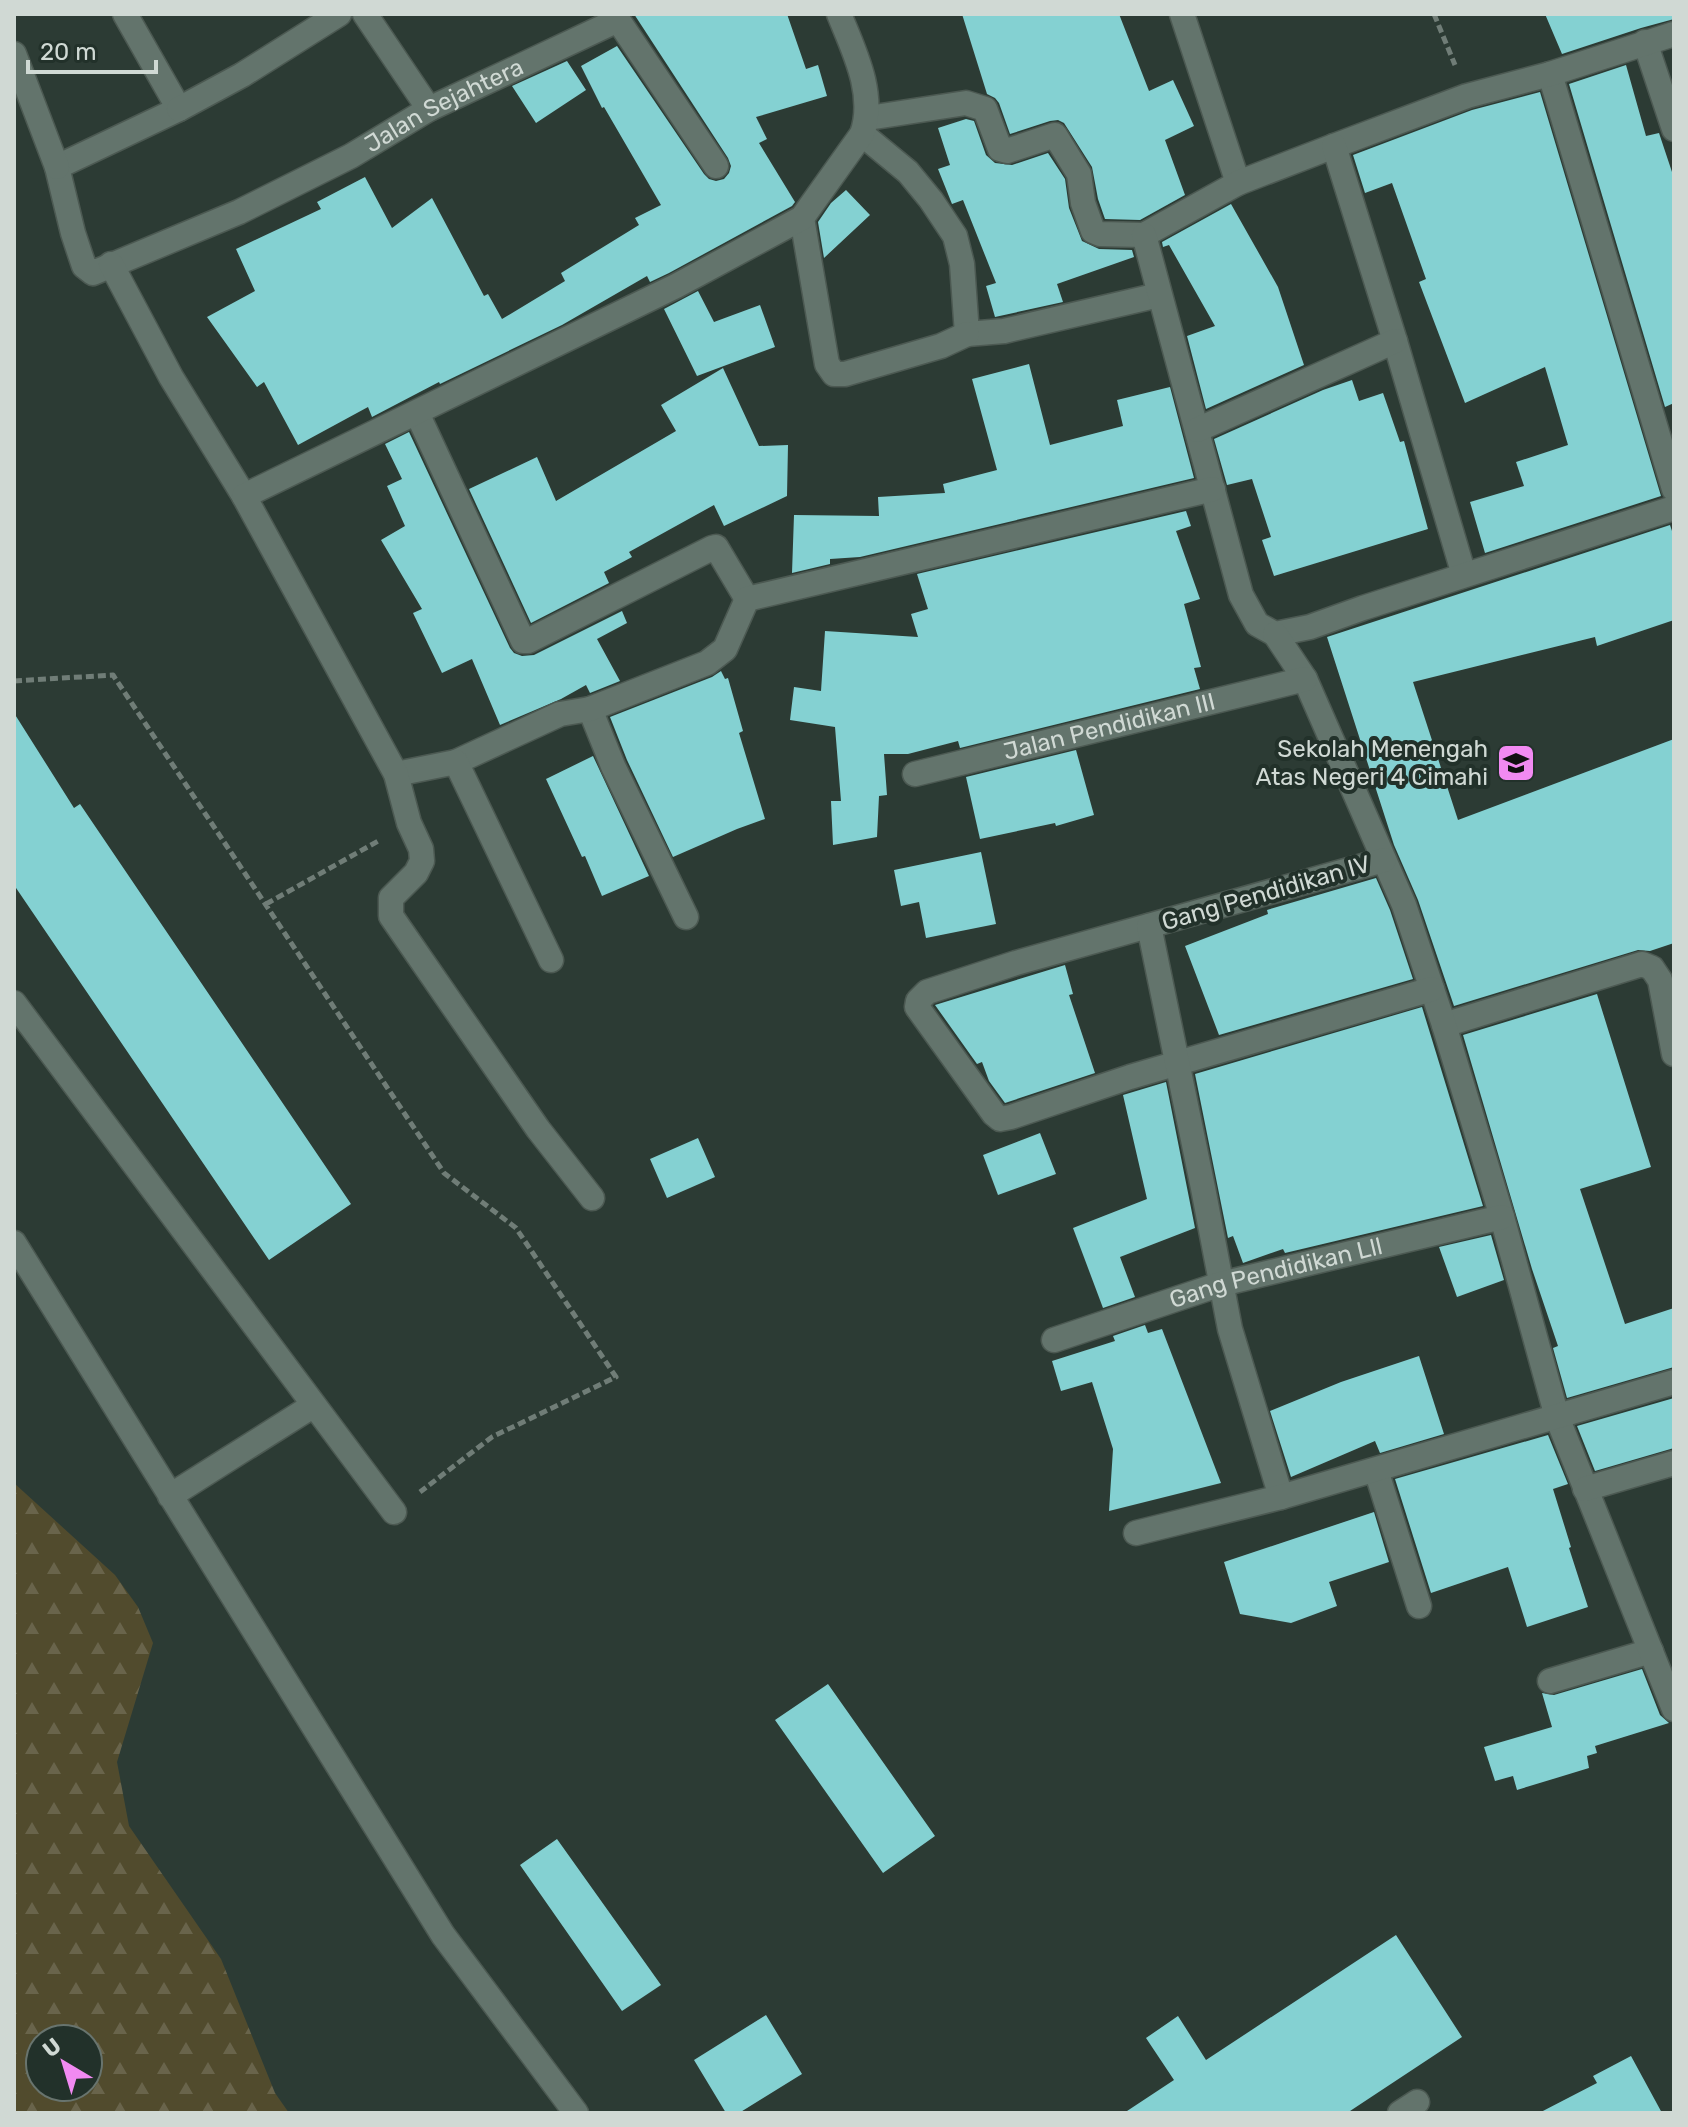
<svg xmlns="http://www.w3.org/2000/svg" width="1688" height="2127" font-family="Rubik,sans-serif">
<defs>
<pattern id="forest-firs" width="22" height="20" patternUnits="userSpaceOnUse" patternTransform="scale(2)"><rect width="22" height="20" fill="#514b2d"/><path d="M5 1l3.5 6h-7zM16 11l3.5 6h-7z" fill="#69644b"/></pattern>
</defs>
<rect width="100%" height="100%" fill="#2c3b34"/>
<path fill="url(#forest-firs)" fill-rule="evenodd" d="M 14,1483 L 115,1575 L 138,1607 L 153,1643 L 117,1762 L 129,1826 L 221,1959 L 275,2093 L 289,2113 L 14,2113 ZM 40,2039 L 88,2039 L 88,2087 L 40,2087 Z"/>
<path fill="#84d1d2" d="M 634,14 L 787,14 L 806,69 L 818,65 L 827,96 L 756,117 L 767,139 L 759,143 L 795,202 L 792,206 L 669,273 L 650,282 L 647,276 L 562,325 L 440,384 L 439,382 L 372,417 L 368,407 L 298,445 L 264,382 L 257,387 L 207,317 L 255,291 L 236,249 L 321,209 L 317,202 L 365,177 L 392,228 L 432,198 L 484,296 L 488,294 L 502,319 L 565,281 L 561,273 L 639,225 L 635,218 L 661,205 L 604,107 L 602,108 L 581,66 L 617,46 L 704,174 L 709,179 L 716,181 L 724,179 L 729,173 L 731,166 L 728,158 Z
M 962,14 L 1119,14 L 1149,91 L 1173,80 L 1194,126 L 1165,140 L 1185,195 L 1140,220 L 1105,219 L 1098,199 L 1092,167 L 1064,123 L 1058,120 L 1050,121 L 1010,134 L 999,103 L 995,98 L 987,94 Z
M 1545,14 L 1674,14 L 1674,19 L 1641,28 L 1562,54 Z
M 567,61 L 586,90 L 536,123 L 512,86 Z
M 1626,65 L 1646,136 L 1659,133 L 1674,178 L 1674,403 L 1665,407 L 1569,84 Z
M 1540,92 L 1661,496 L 1485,553 L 1470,502 L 1524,486 L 1516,462 L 1568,445 L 1545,367 L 1465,403 L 1419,282 L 1426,279 L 1392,183 L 1365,193 L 1353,155 L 1472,110 Z
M 966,119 L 974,121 L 986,155 L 995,163 L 1012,165 L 1048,153 L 1065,179 L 1069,208 L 1082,241 L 1099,249 L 1132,250 L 1134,257 L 1057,284 L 1063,302 L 995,317 L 986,286 L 996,283 L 963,200 L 952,204 L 938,169 L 950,165 L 938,128 Z
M 846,190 L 870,215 L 824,258 L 818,222 L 831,203 Z
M 1231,204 L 1278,287 L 1304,365 L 1206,409 L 1187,336 L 1215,326 L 1169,245 L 1163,247 L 1162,242 Z
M 698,291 L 714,322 L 760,305 L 775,347 L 697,376 L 664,309 Z
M 1029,364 L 1050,445 L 1123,426 L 1117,400 L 1170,387 L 1194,478 L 860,557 L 830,559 L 830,564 L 792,573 L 794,515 L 879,516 L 878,497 L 945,493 L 943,484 L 997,470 L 972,379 Z
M 723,368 L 759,446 L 788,445 L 787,496 L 724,526 L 714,505 L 629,552 L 632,557 L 604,572 L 609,583 L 531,623 L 469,489 L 537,457 L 556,501 L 676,431 L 661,405 Z
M 1352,380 L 1359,401 L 1383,393 L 1400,442 L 1404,441 L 1428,529 L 1274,576 L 1262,540 L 1271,537 L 1252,479 L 1227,485 L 1214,439 L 1323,390 Z
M 409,432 L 510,648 L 514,653 L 522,656 L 534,655 L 622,611 L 627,623 L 597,639 L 620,681 L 590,693 L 586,685 L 561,699 L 500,725 L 472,659 L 442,673 L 413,613 L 422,609 L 381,540 L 405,526 L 387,486 L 402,479 L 385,444 Z
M 1186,511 L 1191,526 L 1176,531 L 1200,599 L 1184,604 L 1201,667 L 1194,668 L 1200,689 L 960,748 L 958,741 L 908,754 L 884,754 L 887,795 L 879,796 L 877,837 L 833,845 L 831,801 L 841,801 L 835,727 L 790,720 L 794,687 L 821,691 L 825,631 L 918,637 L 911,614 L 928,609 L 917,574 Z
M 1670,525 L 1674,537 L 1674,620 L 1597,646 L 1595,637 L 1413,682 L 1458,820 L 1674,739 L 1674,943 L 1650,951 L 1638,950 L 1454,1006 L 1418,900 L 1394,845 L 1327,637 Z
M 721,671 L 725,679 L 728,678 L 743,731 L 739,733 L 765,819 L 737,829 L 673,857 L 627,760 L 610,717 L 712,677 Z
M 14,713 L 74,808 L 80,804 L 351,1204 L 269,1260 L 14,885 Z
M 1076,750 L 1094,815 L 1056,826 L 1055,823 L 980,839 L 966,777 Z
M 593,756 L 649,876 L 602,896 L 585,856 L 582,857 L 546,779 Z
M 981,852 L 996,924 L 926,938 L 919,902 L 901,906 L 894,870 Z
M 1376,878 L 1390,910 L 1413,979 L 1219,1035 L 1185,946 L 1268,914 L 1267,910 Z
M 1065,965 L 1073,994 L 1069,995 L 1095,1073 L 1005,1103 L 989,1081 L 982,1062 L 977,1064 L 935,1005 Z
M 1597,994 L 1651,1167 L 1580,1189 L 1625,1324 L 1674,1308 L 1674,1367 L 1567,1398 L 1553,1348 L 1558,1346 L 1532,1269 L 1463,1035 Z
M 1422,1007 L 1483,1206 L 1285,1253 L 1283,1249 L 1243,1263 L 1233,1236 L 1228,1238 L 1195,1074 Z
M 1166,1082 L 1195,1228 L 1120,1257 L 1135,1297 L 1103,1308 L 1073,1228 L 1147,1199 L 1123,1095 Z
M 1040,1133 L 1056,1174 L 998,1195 L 983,1155 Z
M 698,1138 L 715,1177 L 667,1198 L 650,1159 Z
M 1491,1235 L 1504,1280 L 1457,1297 L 1439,1247 Z
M 1145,1325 L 1148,1333 L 1162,1329 L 1221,1483 L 1109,1511 L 1113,1449 L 1092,1382 L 1061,1391 L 1052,1361 L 1115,1341 L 1113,1336 Z
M 1419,1356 L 1444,1434 L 1380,1453 L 1375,1441 L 1291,1477 L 1270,1411 L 1341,1382 Z
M 1674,1398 L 1674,1448 L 1595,1471 L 1577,1426 Z
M 1548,1435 L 1568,1484 L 1553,1489 L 1571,1547 L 1569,1548 L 1588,1607 L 1527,1627 L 1508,1567 L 1431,1593 L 1395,1479 Z
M 1374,1512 L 1389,1562 L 1329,1582 L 1337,1606 L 1291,1623 L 1240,1614 L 1224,1562 Z
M 1642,1669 L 1660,1715 L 1669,1723 L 1595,1746 L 1597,1753 L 1587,1756 L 1589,1768 L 1517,1790 L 1513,1776 L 1495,1781 L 1484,1747 L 1552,1727 L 1542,1693 L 1554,1695 Z
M 828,1684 L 935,1836 L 883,1873 L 775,1720 Z
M 557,1839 L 661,1985 L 622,2011 L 520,1865 Z
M 1396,1935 L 1462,2037 L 1347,2113 L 1124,2113 L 1174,2080 L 1146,2038 L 1178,2016 L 1206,2060 Z
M 766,2015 L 802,2074 L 739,2113 L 726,2113 L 694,2060 Z
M 1631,2056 L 1662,2113 L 1539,2113 L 1597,2083 L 1593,2076 Z"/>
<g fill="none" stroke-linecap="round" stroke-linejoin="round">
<defs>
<path id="lane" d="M 14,1003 L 394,1512
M 1444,1025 L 1642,964 L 1652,968 L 1660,980 L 1674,1054
M 14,1243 L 443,1935 L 576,2113
M 170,1496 L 314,1405
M 1550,1681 L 1651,1651
M 1400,2113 L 1417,2102"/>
<g id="street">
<path id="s1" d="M 125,14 L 179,109 L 57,167 L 73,233 L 84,266 L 93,273 L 239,212 L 351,156 L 429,109 L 618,20 L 716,166"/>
<path d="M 365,14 L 429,109"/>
<path d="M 1182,14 L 1238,183"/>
<path d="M 1645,42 L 1674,129"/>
<path d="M 14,54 L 57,167"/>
<path d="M 1550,74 L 1674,489"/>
<path d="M 179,109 L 242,75 L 339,14"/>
<path d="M 868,118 L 966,103 L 985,109 L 1000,149 L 1007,151 L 1055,135 L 1079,174 L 1083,203 L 1093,231 L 1100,234 L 1144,235 L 1238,183 L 1334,146 L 1467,96 L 1550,74 L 1674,34"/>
<path d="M 862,134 L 908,172 L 931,200 L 955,236 L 962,264 L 967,334 L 1004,331 L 1159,295"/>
<path d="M 1334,146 L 1395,341 L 1464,575"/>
<path d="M 802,218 L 827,364 L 834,374 L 845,374 L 941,346 L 967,334"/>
<path d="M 1144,235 L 1241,595 L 1257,624 L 1275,634 L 1310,627 L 1363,608 L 1674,508"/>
<path d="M 111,264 L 171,377 L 244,496"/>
<path d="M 417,413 L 523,641 L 528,641 L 712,548 L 716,547 L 719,552 L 747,599"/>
<path d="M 1197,430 L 1395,341"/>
<path d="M 1275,634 L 1305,679 L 1404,905 L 1444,1025 L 1502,1217 L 1557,1417 L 1674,1709"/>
<path d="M 590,709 L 613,766 L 686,917"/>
<path d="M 456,762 L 560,714 L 590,709 L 707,663 L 725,649 L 747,599 L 1213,489"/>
<path d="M 396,774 L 456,762 L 551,960"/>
<path id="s2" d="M 915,774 L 1305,679"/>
<path d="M 1384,860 L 1016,963 L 927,992 L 918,1001 L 917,1007 L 994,1114 L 1000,1119 L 1011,1117 L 1130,1077 L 1432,989"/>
<path d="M 1149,926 L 1203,1188 L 1230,1329 L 1281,1497"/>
<path d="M 592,1198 L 538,1129 L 391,916 L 391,898 L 416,873 L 422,861 L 421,849 L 409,823 L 396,774 L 244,496 L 676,286 L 802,218 L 862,134 C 876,94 854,51 839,14"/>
<path id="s3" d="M 1054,1340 L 1221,1284 L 1502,1217"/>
<path d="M 1376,1470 L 1419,1606"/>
<path d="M 1585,1489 L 1674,1463"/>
<path d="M 1136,1533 L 1281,1497 L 1674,1382"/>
</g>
</defs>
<use href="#lane" stroke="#4c5952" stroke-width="27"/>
<use href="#street" stroke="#4c5952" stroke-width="27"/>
<path stroke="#707d77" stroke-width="5" stroke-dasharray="8 4" stroke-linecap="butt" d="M 1434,14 L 1455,65
M 14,681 L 113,675 L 444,1173 L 516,1228 L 616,1377 L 492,1437 L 420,1492
M 266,904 L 380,840"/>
<use href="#lane" stroke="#63746c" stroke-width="24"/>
<use href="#street" stroke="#63746c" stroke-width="24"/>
</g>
<defs>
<symbol id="school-square" viewBox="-11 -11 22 22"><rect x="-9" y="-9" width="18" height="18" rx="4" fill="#f28af2" stroke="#22312a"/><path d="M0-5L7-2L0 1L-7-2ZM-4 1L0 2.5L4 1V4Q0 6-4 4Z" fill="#111"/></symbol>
</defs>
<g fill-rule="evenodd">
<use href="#school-square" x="1494" y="741" width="44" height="44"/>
</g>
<g text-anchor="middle" stroke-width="8" stroke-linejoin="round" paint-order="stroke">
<g font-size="24" fill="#d0d9d4" stroke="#22312a">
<text dy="8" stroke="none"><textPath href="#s1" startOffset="748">Jalan Sejahtera</textPath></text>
<text dy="8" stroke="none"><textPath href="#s2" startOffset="200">Jalan Pendidikan III</textPath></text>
<text transform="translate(1266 893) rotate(-16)" y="8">Gang Pendidikan IV</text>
<text dy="8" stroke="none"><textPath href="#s3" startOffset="232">Gang Pendidikan Lll</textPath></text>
</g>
<g font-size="24" fill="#d0d9d4" stroke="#22312a" text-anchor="end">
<text x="1488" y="757">Sekolah Menengah<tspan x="1488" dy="28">Atas Negeri 4 Cimahi</tspan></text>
</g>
</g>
<rect width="1688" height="2127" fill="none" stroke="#d0d9d4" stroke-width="32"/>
<g transform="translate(64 2063) rotate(322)"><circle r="38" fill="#22312a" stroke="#68746e" stroke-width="2"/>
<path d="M0-6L14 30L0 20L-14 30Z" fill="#f28af2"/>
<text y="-12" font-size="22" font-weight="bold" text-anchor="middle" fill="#d0d9d4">U</text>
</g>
<path d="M28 60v12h128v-12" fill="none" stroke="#d0d9d4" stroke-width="4"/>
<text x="40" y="60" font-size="24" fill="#d0d9d4" stroke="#22312a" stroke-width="6" paint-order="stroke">20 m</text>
</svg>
